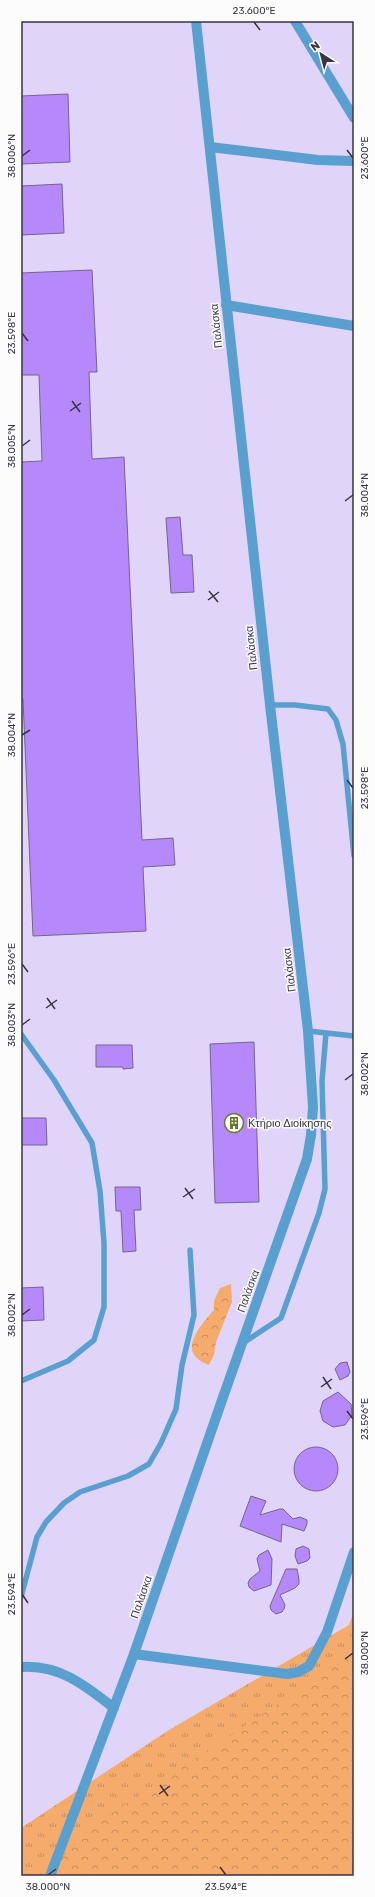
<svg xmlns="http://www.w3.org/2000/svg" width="375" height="1897" font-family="Rubik,sans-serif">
<defs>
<pattern id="grass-tufts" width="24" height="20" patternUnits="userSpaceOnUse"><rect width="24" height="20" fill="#f4ab6c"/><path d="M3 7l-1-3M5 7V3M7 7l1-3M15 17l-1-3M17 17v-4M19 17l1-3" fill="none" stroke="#c78c5b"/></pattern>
<pattern id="forest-crowns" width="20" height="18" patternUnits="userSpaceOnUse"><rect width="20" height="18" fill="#f4ab6c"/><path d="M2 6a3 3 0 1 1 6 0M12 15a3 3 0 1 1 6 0" fill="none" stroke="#c78c5b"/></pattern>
</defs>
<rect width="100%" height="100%" fill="#e1d4f9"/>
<path fill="url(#grass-tufts)" d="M 354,1611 L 354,1876 L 21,1876 L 21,1828 L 169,1730 L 349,1625 Z"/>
<path fill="url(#forest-crowns)" d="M 231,1284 L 232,1302 L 216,1342 L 214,1355 L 209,1365 C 176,1353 198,1328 214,1310 L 214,1301 L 220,1288 Z
M 354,1654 L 354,1876 L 46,1876 L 88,1829 Z"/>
<path fill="#b689fa" stroke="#73648d" d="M 68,94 L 70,162 L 21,164 L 21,96 Z
M 62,184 L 64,233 L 21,235 L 21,186 Z
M 92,270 L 97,372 L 89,372 L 92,459 L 124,457 L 142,840 L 173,838 L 175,865 L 143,867 L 146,931 L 33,936 L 23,699 L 21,699 L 21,462 L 42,461 L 39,375 L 21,375 L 21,273 Z
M 180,517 L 183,555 L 192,555 L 194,592 L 171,593 L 166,518 Z
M 254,1042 L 259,1202 L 215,1203 L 210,1044 Z
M 96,1045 L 132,1045 L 133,1068 L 123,1069 L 123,1067 L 96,1067 Z
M 21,1118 L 46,1118 L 47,1145 L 21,1145 Z
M 115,1187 L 140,1187 L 141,1210 L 134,1210 L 136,1251 L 123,1252 L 121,1211 L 116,1211 Z
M 43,1287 L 44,1320 L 21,1321 L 21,1288 Z
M 347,1362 L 350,1372 L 348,1376 L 340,1380 L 335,1369 L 340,1363 Z
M 338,1392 L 351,1404 L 352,1415 L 345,1425 L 333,1427 L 323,1421 L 320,1411 L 323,1401 Z
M294 1469a22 22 0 1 1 44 0a22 22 0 1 1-44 0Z
M 251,1496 L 266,1501 L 260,1515 L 280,1509 L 283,1509 L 293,1519 L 300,1517 L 307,1520 L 307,1524 L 304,1531 L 282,1524 L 281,1542 L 240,1526 Z
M 303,1546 L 309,1549 L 310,1558 L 307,1561 L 298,1564 L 295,1556 L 296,1549 Z
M 268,1550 L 272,1559 L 271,1585 L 254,1591 L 249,1587 L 248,1583 L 250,1579 L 260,1571 L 257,1559 L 259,1555 Z
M 286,1569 L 297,1569 L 299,1579 L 299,1584 L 295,1588 L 280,1595 L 285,1605 L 284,1609 L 282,1612 L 276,1614 L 271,1610 L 270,1606 Z"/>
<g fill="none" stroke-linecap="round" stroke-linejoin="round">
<path stroke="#599fcf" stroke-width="5.5" d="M 270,705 L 295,705 L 328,709 L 336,720 L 343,744 L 354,856
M 308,1031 L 354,1036
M 21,1034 L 54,1080 L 92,1143 L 100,1191 L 104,1243 L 104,1307 L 94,1340 L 68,1361 L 21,1381
M 243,1343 L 281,1318 L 319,1213 L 325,1189 L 322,1081 L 326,1033
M 21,1597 L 37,1537 L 46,1522 L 64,1503 L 80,1492 L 128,1476 L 149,1464 L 161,1443 L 176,1409 L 182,1365 L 194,1315 L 190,1250"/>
<path stroke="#599fcf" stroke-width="10" d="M 295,21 L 354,118
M 210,147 L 318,160 L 354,161
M 226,305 L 354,326
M 21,1667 C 59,1664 86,1686 114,1708
M 50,1876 L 134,1654 L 287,1674 L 298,1672 L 309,1666 L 327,1632 L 354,1552"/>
<path stroke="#599fcf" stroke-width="10" d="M 134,1654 L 221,1403 L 307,1159 L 311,1135 L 313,1107 L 308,1031 L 270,705 L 196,21"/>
</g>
<path fill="none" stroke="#393345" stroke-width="1.5" d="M 254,22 L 260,30M 347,150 L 353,158M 22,156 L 30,150M 22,333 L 28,341M 72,401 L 80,412M 70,411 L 81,403M 22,446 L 30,440M 345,501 L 353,495M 209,591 L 218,602M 208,600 L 219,592M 22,735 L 30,730M 347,780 L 353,788M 22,964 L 28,972M 47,998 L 55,1009M 46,1008 L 57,1000M 22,1025 L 30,1019M 345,1080 L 353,1074M 185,1188 L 193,1199M 183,1197 L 195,1189M 22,1315 L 30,1309M 323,1377 L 331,1389M 321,1387 L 332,1379M 347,1411 L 353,1419M 22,1594 L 28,1603M 345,1659 L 353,1653M 160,1785 L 168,1796M 159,1794 L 170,1786M 220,1867 L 226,1875M 48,1875 L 56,1869"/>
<defs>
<symbol id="building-ring" viewBox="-11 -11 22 22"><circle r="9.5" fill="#fcfcfc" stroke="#687a29" stroke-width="1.5"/><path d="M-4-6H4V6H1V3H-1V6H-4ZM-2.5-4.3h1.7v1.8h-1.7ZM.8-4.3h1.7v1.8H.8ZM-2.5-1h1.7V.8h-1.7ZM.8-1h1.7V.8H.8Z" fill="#687a29"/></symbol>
</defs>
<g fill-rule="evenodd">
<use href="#building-ring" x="223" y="1112" width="22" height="22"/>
</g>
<g text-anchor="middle" stroke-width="3" stroke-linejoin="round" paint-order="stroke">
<g font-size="11" fill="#393345" stroke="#fcfcfc">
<text transform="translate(216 326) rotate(-96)" y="4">Παλάσκα</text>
<text transform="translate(251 648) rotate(-96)" y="4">Παλάσκα</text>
<text transform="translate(289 970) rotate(-97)" y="4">Παλάσκα</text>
<text transform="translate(248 1291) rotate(-70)" y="4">Παλάσκα</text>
<text transform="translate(141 1597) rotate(-71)" y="4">Παλάσκα</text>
</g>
<g font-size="11" fill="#393345" stroke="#fcfcfc" text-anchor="start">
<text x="248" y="1127">Κτήριο Διοίκησης</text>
</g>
</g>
<rect width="375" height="1897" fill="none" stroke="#fcfcfc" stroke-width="44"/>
<g transform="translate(321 54) rotate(324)" stroke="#fcfcfc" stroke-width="3" paint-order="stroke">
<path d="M0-3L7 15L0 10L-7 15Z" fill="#393345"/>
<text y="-6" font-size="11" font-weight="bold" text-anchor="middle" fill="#393345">N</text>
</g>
<rect x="22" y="22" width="331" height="1853" fill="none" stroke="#393345" stroke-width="1.5"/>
<g font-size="10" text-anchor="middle" fill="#393345">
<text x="254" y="14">23.600°E</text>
<text transform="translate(11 156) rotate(-90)" y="4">38.006°N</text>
<text transform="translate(364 158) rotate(-90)" y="4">23.600°E</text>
<text transform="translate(11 333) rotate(-90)" y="4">23.598°E</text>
<text transform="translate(11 446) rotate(-90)" y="4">38.005°N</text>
<text transform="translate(364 495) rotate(-90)" y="4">38.004°N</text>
<text transform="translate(11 735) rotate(-90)" y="4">38.004°N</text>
<text transform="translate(364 788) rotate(-90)" y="4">23.598°E</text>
<text transform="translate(11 964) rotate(-90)" y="4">23.596°E</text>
<text transform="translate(11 1025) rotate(-90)" y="4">38.003°N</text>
<text transform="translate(364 1074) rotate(-90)" y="4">38.002°N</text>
<text transform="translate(11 1315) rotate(-90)" y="4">38.002°N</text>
<text transform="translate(364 1419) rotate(-90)" y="4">23.596°E</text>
<text transform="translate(11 1594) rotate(-90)" y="4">23.594°E</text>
<text transform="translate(364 1653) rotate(-90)" y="4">38.000°N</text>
<text x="48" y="1890">38.000°N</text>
<text x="226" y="1890">23.594°E</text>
</g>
</svg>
